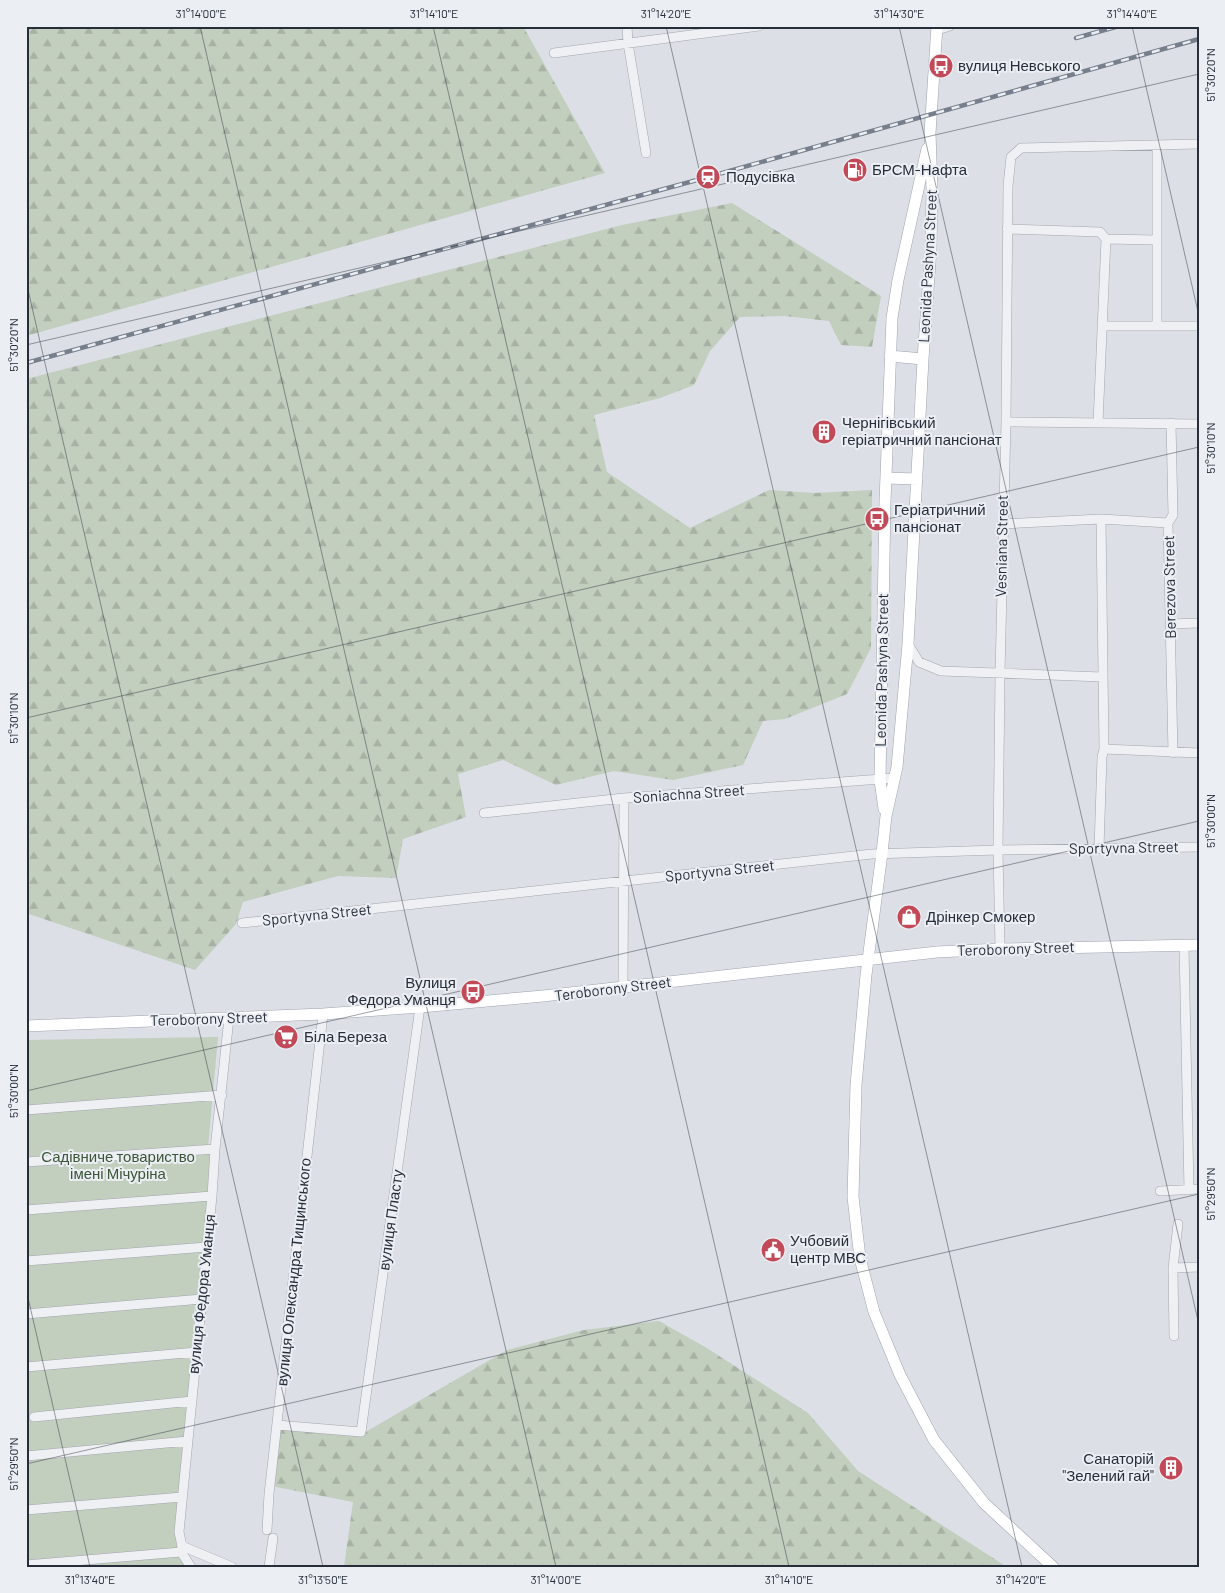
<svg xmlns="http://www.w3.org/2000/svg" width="1225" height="1593" font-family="Barlow,sans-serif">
<defs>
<pattern id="forest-firs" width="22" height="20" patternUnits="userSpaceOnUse" patternTransform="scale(1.25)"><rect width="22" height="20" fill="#c2cebe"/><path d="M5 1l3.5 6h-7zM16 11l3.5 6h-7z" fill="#a7b1a4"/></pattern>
</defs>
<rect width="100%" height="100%" fill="#dcdfe5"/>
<path fill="#c2cebe" d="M 218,1037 L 208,1147 L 213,1154 L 205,1240 L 194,1312 L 193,1375 L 175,1530 L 187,1567 L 26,1567 L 26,1040 Z"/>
<path fill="url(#forest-firs)" d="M 26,26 L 523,26 L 605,173 L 26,336 Z
M 732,203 L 881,296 L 872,347 L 841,345 L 829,321 L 785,316 L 740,317 L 710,351 L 694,385 L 660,398 L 594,415 L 607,472 L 690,528 L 769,490 L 814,493 L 872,490 L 871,648 L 847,694 L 785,719 L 763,721 L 743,765 L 673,780 L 614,771 L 556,785 L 503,760 L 458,774 L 466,817 L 403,839 L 396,878 L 338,876 L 243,902 L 236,924 L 195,970 L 26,913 L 26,379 L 622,225 Z
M 659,1321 L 705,1347 L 808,1413 L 858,1471 L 1007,1567 L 344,1567 L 353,1502 L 271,1486 L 278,1426 L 362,1434 L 507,1350 L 584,1330 Z"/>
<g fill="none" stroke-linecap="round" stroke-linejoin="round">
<defs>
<path id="minor" d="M 627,26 L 628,43 L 646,153
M 937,30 L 950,26
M 554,53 L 759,26
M 1007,229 L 1100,232 L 1106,239
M 1102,326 L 1157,326 L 1157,145
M 1153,326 L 1199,326
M 1006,422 L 1199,424
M 1098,423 L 1106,239 L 1156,240
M 1171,423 L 1173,515 L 1168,523 L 1173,753
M 1002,524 L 1101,519 L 1168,523
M 1170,624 L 1199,623
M 908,644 L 919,662 L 941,671 L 1102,677
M 1104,749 L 1199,753
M 484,813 L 624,798 L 895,778
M 1099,848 L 1102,757 L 1104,749 L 1101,519
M 242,923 L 872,854 L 998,850 L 1199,847
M 1184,946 L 1189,1190
M 1000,949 L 998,850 L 1000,674 L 1006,422 L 1008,186 L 1011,157 L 1021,148 L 1199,144
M 623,987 L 624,798
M 26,1110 L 222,1095
M 26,1162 L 215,1149
M 1160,1191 L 1199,1189
M 26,1210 L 212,1196
M 26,1261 L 207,1247
M 1173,1268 L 1178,1224
M 26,1314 L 202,1299
M 1174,1336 L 1173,1268 L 1199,1267
M 26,1367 L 197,1352
M 34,1417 L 192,1401
M 277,1425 L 361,1432 L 420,1007
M 26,1456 L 188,1441
M 26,1510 L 182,1497
M 267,1530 L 269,1494 L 323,1014
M 182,1546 L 232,1567
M 26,1565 L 181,1552
M 191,1567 L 181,1552 L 182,1546 L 179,1532 L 212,1196 L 215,1149 L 229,1018
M 269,1567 L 273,1538"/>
<path id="major" d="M 937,26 L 930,133 L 932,189 L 931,248 L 923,359 L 908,644 L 897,767 L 886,816 L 882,853 L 866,975 L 856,1085 L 853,1197 L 860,1258 L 874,1312 L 900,1375 L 934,1440 L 984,1503 L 1053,1567
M 890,356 L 923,359
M 886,478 L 917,479
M 884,809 L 880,780 L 885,502 L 892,318 L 898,280 L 927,149
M 26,1026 L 323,1014 L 420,1007 L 543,996 L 937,952 L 1000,949 L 1199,945"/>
</defs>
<use href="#minor" stroke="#a2a6ae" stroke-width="10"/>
<use href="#major" stroke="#9da4b0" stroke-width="12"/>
<use href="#minor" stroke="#eff0f4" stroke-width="9"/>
<use href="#major" stroke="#fff" stroke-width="11"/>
<defs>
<path id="rail" d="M 1076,38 L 1119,26
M 26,363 L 708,177 L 1199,39"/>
</defs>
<use href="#rail" stroke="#777f8d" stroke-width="4.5"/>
<use href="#rail" stroke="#ebeef3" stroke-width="2.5" stroke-dasharray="8" stroke-linecap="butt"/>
</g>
<path fill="none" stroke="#272e3a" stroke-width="1" stroke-opacity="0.45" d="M 200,26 L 556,1567M 433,26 L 789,1567M 666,26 L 1022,1567M 899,26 L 1199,1325M 1132,26 L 1199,316M 26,281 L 323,1567M 26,345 L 1199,74M 26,718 L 1199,447M 26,1091 L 1199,821M 26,1289 L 90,1567M 26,1464 L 1199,1194"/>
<defs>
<symbol id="bus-disc" viewBox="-11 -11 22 22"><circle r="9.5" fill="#c24a58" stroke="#ebeef3"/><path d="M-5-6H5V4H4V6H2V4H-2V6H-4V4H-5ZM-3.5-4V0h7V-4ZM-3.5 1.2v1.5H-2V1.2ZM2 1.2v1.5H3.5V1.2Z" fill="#fff"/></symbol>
<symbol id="fuel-disc" viewBox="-11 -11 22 22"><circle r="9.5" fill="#c24a58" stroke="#ebeef3"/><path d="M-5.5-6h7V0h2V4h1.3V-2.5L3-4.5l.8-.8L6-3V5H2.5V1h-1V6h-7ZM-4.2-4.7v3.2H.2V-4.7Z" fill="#fff"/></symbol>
<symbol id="station-disc" viewBox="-11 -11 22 22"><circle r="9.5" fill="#c24a58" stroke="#ebeef3"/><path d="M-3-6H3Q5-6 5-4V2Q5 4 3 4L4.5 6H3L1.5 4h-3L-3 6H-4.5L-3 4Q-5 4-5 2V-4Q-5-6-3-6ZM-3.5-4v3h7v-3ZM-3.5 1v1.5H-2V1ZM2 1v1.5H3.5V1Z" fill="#fff"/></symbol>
<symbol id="building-disc" viewBox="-11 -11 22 22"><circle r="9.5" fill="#c24a58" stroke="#ebeef3"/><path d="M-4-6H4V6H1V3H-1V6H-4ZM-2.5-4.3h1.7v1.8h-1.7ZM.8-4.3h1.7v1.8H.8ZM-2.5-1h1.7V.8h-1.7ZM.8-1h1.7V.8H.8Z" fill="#fff"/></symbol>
<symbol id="shop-disc" viewBox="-11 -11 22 22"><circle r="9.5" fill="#c24a58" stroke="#ebeef3"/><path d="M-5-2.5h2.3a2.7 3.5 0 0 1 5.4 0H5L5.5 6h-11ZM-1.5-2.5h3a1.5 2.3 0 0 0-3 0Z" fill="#fff"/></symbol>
<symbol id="supermarket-disc" viewBox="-11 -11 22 22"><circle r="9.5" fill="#c24a58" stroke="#ebeef3"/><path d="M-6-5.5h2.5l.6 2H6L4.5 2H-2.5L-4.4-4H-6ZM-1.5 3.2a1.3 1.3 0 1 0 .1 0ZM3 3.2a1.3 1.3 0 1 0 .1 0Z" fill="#fff"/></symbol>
<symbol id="civic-disc" viewBox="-11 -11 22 22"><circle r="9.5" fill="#c24a58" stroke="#ebeef3"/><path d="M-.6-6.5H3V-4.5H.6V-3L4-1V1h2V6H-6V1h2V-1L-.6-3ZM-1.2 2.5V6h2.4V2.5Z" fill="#fff"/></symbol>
</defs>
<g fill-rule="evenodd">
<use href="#bus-disc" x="927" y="52" width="28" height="28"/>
<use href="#fuel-disc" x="841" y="156" width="28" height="28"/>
<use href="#station-disc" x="694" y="163" width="28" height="28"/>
<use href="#building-disc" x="810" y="418" width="28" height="28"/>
<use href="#bus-disc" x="863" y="505" width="28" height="28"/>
<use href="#shop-disc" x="895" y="903" width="28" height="28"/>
<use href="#bus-disc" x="459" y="978" width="28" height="28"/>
<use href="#supermarket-disc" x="272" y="1023" width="28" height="28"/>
<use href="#civic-disc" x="759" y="1236" width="28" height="28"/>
<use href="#building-disc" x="1157" y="1454" width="28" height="28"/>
</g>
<g text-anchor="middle" stroke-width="4" stroke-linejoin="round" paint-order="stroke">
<g font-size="15" fill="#272e3a" stroke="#ebeef3" text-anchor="start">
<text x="958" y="71">вулиця Невського</text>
<text x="872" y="175">БРСМ-Нафта</text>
<text x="726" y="182">Подусівка</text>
<text x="842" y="428">Чернігівський<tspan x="842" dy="17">геріатричний пансіонат</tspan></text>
<text x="894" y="515">Геріатричний<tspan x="894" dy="17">пансіонат</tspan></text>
<text x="926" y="922">Дрінкер Смокер</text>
<text x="456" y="988" text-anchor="end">Вулиця<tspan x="456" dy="17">Федора Уманця</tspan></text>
<text x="304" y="1042">Біла Береза</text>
<text x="790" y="1246">Учбовий<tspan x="790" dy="17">центр МВС</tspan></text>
<text x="1154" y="1464" text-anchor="end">Санаторій<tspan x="1154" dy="17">"Зелений гай"</tspan></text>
</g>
<g font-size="15" fill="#272e3a" stroke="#ebeef3">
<text transform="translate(928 266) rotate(-87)" y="5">Leonida Pashyna Street</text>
<text transform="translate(1002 546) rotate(-89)" y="5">Vesniana Street</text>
<text transform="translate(1170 587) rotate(-91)" y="5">Berezova Street</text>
<text transform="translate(882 670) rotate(-89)" y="5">Leonida Pashyna Street</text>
<text transform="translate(689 794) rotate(-4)" y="5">Soniachna Street</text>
<text transform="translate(1124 848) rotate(-1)" y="5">Sportyvna Street</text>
<text transform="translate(720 871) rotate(-6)" y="5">Sportyvna Street</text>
<text transform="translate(317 915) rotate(-6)" y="5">Sportyvna Street</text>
<text transform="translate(1016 949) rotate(-2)" y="5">Teroborony Street</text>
<text transform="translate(613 989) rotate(-7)" y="5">Teroborony Street</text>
<text transform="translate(209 1019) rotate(-2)" y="5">Teroborony Street</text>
<text transform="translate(391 1220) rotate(-82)" y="5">вулиця Пласту</text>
<text transform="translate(294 1272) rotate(-84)" y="5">вулиця Олександра Тищинського</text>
<text transform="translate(202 1294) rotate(-84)" y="5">вулиця Федора Уманця</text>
</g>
<g font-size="15" fill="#3b5536" stroke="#ebeef3">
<text x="118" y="1162">Садівниче товариство<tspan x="118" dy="17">імені Мічуріна</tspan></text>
</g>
</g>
<rect width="1225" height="1593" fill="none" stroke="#ebeef3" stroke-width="55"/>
<rect x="28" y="28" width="1170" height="1538" fill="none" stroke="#272e3a" stroke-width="2"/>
<g font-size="12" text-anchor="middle" fill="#272e3a">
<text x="201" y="18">31°14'00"E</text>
<text x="434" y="18">31°14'10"E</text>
<text x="666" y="18">31°14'20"E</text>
<text x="899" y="18">31°14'30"E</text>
<text x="1132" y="18">31°14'40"E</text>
<text transform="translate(1211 75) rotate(-90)" y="4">51°30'20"N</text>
<text transform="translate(14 345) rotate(-90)" y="4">51°30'20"N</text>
<text transform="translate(1211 448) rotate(-90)" y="4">51°30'10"N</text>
<text transform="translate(14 718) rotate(-90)" y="4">51°30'10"N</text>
<text transform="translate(1211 821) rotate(-90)" y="4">51°30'00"N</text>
<text transform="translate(14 1091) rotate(-90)" y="4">51°30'00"N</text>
<text transform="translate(1211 1194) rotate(-90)" y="4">51°29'50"N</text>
<text transform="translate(14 1464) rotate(-90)" y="4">51°29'50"N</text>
<text x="90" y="1584">31°13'40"E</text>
<text x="323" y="1584">31°13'50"E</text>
<text x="556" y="1584">31°14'00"E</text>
<text x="789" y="1584">31°14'10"E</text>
<text x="1021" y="1584">31°14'20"E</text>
</g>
</svg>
